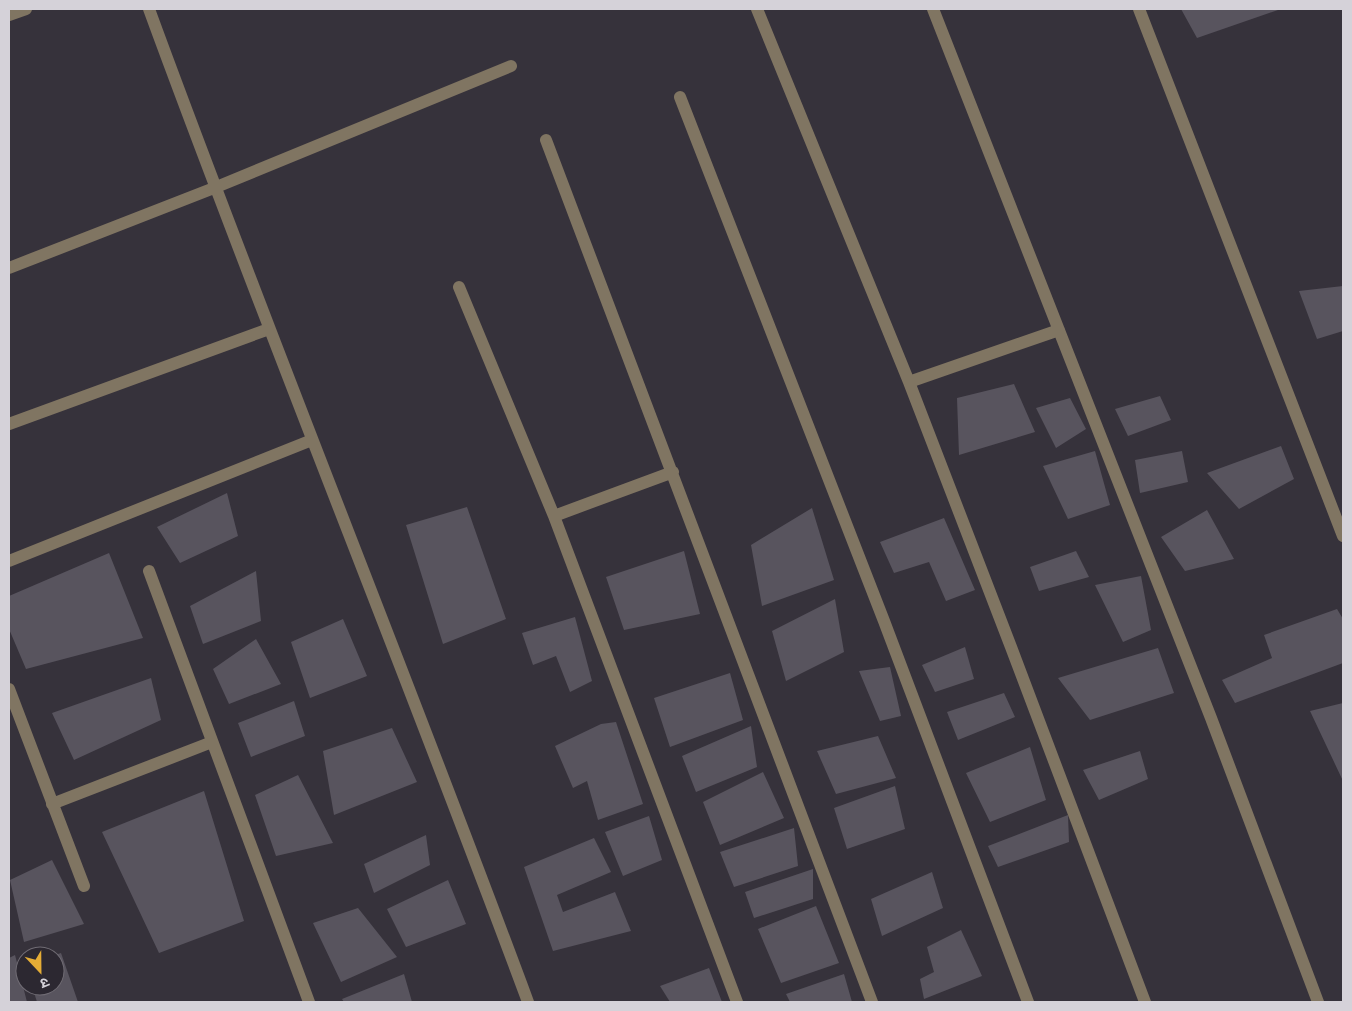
<svg xmlns="http://www.w3.org/2000/svg" width="1352" height="1011" font-family="'DM Sans','Noto Sans Devanagari',sans-serif">
<rect width="100%" height="100%" fill="#36323b"/>
<path fill="#58545e" d="M 1181,9 L 1277,9 L 1278,10 L 1197,38 Z
M 1343,286 L 1343,331 L 1317,339 L 1299,291 Z
M 1014,384 L 1035,432 L 959,455 L 957,398 Z
M 1160,396 L 1171,420 L 1128,436 L 1115,409 Z
M 1070,398 L 1086,429 L 1056,448 L 1036,408 Z
M 1281,446 L 1294,479 L 1239,509 L 1207,473 Z
M 1095,451 L 1110,505 L 1068,519 L 1043,466 Z
M 1182,451 L 1188,482 L 1140,493 L 1135,460 Z
M 227,493 L 238,536 L 180,563 L 157,527 Z
M 467,507 L 506,619 L 443,644 L 406,525 Z
M 812,508 L 834,580 L 762,606 L 751,545 Z
M 1207,510 L 1234,559 L 1185,571 L 1161,537 Z
M 944,518 L 975,590 L 946,601 L 929,562 L 894,573 L 880,542 Z
M 684,551 L 700,614 L 624,630 L 606,577 Z
M 1076,551 L 1089,577 L 1039,591 L 1030,567 Z
M 109,553 L 143,638 L 26,669 L 9,629 L 9,596 Z
M 256,571 L 261,621 L 203,644 L 190,606 Z
M 1141,576 L 1151,630 L 1123,642 L 1095,585 Z
M 835,599 L 844,652 L 786,681 L 772,631 Z
M 1337,609 L 1343,619 L 1343,663 L 1235,703 L 1222,680 L 1272,658 L 1264,635 Z
M 575,617 L 592,681 L 570,692 L 556,656 L 533,665 L 522,633 Z
M 343,619 L 367,676 L 310,698 L 291,642 Z
M 256,639 L 281,684 L 229,704 L 213,669 Z
M 965,647 L 974,679 L 935,692 L 922,665 Z
M 1158,648 L 1174,693 L 1090,720 L 1058,678 Z
M 890,667 L 901,716 L 880,721 L 859,671 Z
M 730,673 L 743,720 L 670,747 L 654,698 Z
M 151,678 L 161,720 L 74,760 L 52,713 Z
M 1004,693 L 1015,717 L 958,740 L 947,712 Z
M 294,701 L 305,736 L 251,757 L 238,723 Z
M 1343,703 L 1343,781 L 1310,711 Z
M 616,722 L 643,804 L 598,820 L 587,781 L 573,788 L 555,746 L 601,724 Z
M 751,726 L 757,767 L 696,792 L 682,756 Z
M 392,728 L 417,782 L 334,815 L 323,751 Z
M 878,736 L 896,778 L 836,794 L 817,751 Z
M 1030,747 L 1046,800 L 990,822 L 966,773 Z
M 1140,751 L 1148,779 L 1099,800 L 1083,770 Z
M 763,772 L 784,818 L 720,845 L 703,802 Z
M 298,775 L 333,843 L 276,856 L 255,795 Z
M 895,786 L 905,829 L 847,849 L 834,808 Z
M 204,791 L 244,921 L 159,953 L 102,832 Z
M 1068,815 L 1069,842 L 998,867 L 988,846 Z
M 649,816 L 662,860 L 623,876 L 605,832 Z
M 794,828 L 798,866 L 734,887 L 720,852 Z
M 426,835 L 430,865 L 374,893 L 364,864 Z
M 594,838 L 611,872 L 557,895 L 563,912 L 615,892 L 631,931 L 553,951 L 524,867 Z
M 52,860 L 84,924 L 24,942 L 10,880 Z
M 813,869 L 813,899 L 754,918 L 745,892 Z
M 932,872 L 943,908 L 882,936 L 871,899 Z
M 448,880 L 466,924 L 406,947 L 387,909 Z
M 816,906 L 839,963 L 781,983 L 758,929 Z
M 358,908 L 397,957 L 341,982 L 313,923 Z
M 961,930 L 982,976 L 924,999 L 920,979 L 934,972 L 927,947 Z
M 61,953 L 78,1002 L 37,1002 L 32,986 L 55,986 L 55,955 Z
M 15,955 L 27,1002 L 9,1002 L 9,958 Z
M 709,968 L 722,1002 L 670,1002 L 660,986 Z
M 404,974 L 412,1002 L 344,1002 L 342,999 Z
M 844,974 L 852,1002 L 790,1002 L 786,994 Z"/>
<g fill="none" stroke-linecap="round" stroke-linejoin="round">
<path stroke="#807562" stroke-width="12" d="M 149,9 C 271,342 405,670 528,1002
M 757,9 L 909,382 L 1011,647 L 1145,1002
M 933,9 L 1211,718 L 1318,1002
M 1139,9 L 1343,536
M 9,15 L 26,9
M 680,97 L 884,621 L 1028,1002
M 546,140 L 872,1002
M 9,268 L 214,188 L 511,66
M 459,287 L 554,516 L 737,1002
M 909,382 L 1059,330
M 9,424 L 269,329
M 554,516 L 673,472
M 9,561 L 312,440
M 149,571 L 309,1002
M 9,689 L 84,886
M 52,804 L 212,742"/>
</g>
<rect width="1352" height="1011" fill="none" stroke="#d5d2d9" stroke-width="20"/>
<g transform="translate(40 971) rotate(158)"><circle r="24" fill="#2c2831" stroke="#706c74"/>
<path d="M0-4L9 19L0 12L-9 19Z" fill="#e5ad36"/>
<text y="-8" font-size="14" font-weight="bold" text-anchor="middle" fill="#d5d2d9">उ</text>
</g>
</svg>
